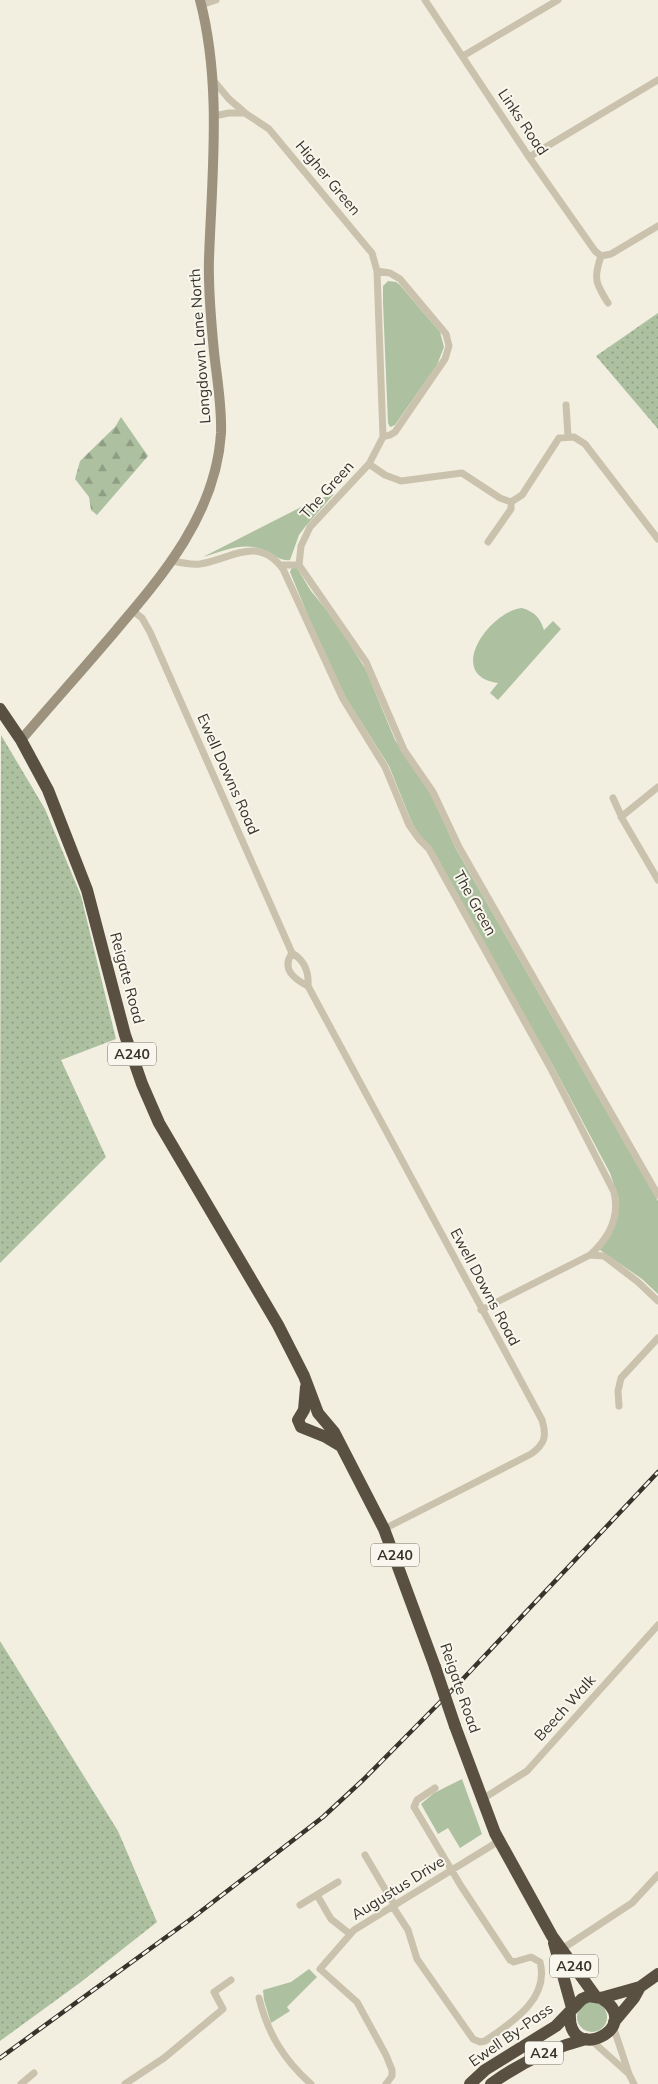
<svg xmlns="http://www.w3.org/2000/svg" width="658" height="2084" font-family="Mulish,sans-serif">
<defs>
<pattern id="forest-firs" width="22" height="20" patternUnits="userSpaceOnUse" patternTransform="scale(1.25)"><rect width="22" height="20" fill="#adc1a1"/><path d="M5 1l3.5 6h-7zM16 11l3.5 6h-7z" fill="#8e9d83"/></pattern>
<pattern id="park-dots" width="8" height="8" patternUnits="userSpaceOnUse" patternTransform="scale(1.25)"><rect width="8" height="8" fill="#adc1a1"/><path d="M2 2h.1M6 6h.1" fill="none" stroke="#8e9d83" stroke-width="1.8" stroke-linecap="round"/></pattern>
</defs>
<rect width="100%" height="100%" fill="#f2efe0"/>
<path fill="#adc1a1" d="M 388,281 L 396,282 L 400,285 L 440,332 L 444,347 L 437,365 L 395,425 L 390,427 L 388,423 L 383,303 L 383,286 Z
M 334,494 L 305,527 L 299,535 L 290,560 C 278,562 269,550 258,548 C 240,543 220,552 203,557 L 313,501 Z
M 292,567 L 297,568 L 311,591 L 337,623 L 366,670 L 395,740 L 431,793 L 456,849 L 658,1201 L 658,1294 L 642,1279 L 600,1250 L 619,1200 L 610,1173 L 550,1060 L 412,823 L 389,766 L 346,698 L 318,640 L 290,572 Z
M 522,608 C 535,612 540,618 544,630 L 553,621 L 561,629 L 498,700 L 490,693 L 498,683 C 444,675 490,611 522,608 Z
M 462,1779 L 482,1834 L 460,1848 L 448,1828 L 438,1834 L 421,1804 L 434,1793 Z
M 309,1969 L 317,1977 L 287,2007 L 290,2011 L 271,2023 L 264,2000 L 263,1990 L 291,1982 Z
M577 2017a15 15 0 1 1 30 0a15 15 0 1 1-30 0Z"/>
<path fill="url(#forest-firs)" d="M 121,417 L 148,456 L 97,515 L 91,510 L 89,497 L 75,479 L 80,461 L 115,427 Z"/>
<path fill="url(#park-dots)" d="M 658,313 L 658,429 L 596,356 Z
M 1,735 L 45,809 L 81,896 L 116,1039 L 61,1060 L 106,1157 L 0,1263 Z
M 0,1641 L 118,1831 L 157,1922 L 81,1982 L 0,2041 Z"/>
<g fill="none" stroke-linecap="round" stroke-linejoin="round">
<path stroke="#cac2ac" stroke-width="7" d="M 425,0 L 529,157 L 595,251 L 601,256
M 201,5 L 216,0
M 463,56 L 558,0
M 213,80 L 229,99 L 244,112
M 214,116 L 229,113 L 245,113 L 269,129 L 366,246 L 372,253 L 377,271 L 383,437 L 369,464 L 310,527 L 301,546 L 299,565 L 366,662 L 404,750 L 433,792 L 459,847 L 658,1195
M 529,157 L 658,80
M 601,256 L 611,254 L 658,226
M 601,256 C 593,279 596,284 608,303
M 377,271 L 390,273 L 400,279 L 446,334 L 449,346 L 445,359 L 395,432 L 390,435 L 383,437
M 566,405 L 568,436
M 369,464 L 385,475 L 401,481 L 462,473 L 500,498 L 511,502 L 522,495 L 559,438 L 574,437 L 585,444 L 658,539
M 488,542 L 511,509 L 511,502
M 173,561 C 182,563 191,565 200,564 C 230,560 257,534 283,569 L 343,699 L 385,767 L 409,825 L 419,839 L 429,849 L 551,1069 L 614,1192 C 620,1217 609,1238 590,1255 L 481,1310
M 280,565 L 299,565
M 133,611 L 142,618 L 150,632 L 292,953 C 304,960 309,972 308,986 L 542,1420 C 547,1436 545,1444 531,1454 L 384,1529
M 613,798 L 623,820 L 658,880
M 621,817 L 658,787
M 292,953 C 281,969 294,979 308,986
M 590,1255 L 604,1256 L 638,1282 L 658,1301
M 619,1406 L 618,1391 L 621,1378 L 658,1338
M 484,1798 L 527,1771 L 658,1625
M 365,1855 L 395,1906
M 317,1895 L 331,1919 L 350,1934
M 300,1905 L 338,1882
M 393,1907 L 408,1930 L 417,1959 L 473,2039 L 480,2042 L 485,2041 C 511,2023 550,1999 540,1962 L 531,1957 L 514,1962 L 510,1960 L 461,1886 L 414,1807 L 417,1800 L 435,1788
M 562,1949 L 632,1903 L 658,1875
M 259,1998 C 268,2034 284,2060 311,2084
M 613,2026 L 629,2074 L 634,2084
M 591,2040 L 629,2074
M 21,2084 L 34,2073
M 125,2084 L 164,2058 L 223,2009 L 214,1992 L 231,1980
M 386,2084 L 392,2076 L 392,2070 L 386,2055 L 357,2002 L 320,1969 L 354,1930 L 499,1841"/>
<path stroke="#9d927e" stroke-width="10" d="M 21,740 C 49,707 78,675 106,642 C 158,581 216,517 221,433 C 222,406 217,379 214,352 C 211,321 208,290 209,259 C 212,173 222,84 200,0"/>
<path stroke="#595042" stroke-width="12" d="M 0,709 L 21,740 L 48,790 L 87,890 L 125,1035 L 142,1084 L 159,1123 L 278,1325 L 304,1376 L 318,1413 L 334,1432 L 384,1529 L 435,1667
M 306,1387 L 304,1410 L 298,1420 L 301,1427 L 326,1437 L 341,1446
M 455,1726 L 495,1833 L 552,1936 L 596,1997
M 554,1943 L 572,2008
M 570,2012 C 566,2068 647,2026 601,1998
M 614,2022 L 634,1998 L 640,1987
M 470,2084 L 485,2070 L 556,2026 L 582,1999 L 589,1996 L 601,1998 L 640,1987 L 658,1974
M 491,2084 C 520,2063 551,2048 586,2039"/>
<defs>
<path id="rail" d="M 0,2058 L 191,1919 L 323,1817 L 363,1780 L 460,1682 L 658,1472"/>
</defs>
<use href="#rail" stroke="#38332b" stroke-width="4.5"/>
<use href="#rail" stroke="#f9f7ed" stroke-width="2.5" stroke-dasharray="8" stroke-linecap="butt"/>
<path stroke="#595042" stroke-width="12" d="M 435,1667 L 455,1726"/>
</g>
<g text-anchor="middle" stroke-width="4" stroke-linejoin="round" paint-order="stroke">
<g fill="#f9f7ed" stroke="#726e65" stroke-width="1">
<rect x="108" y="1042.5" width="48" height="23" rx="4"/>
<rect x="371" y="1543.5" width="48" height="23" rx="4"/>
<rect x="550" y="1954.5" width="48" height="23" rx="4"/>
<rect x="525" y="2041.5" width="38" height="23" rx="4"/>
</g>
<g font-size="14" font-weight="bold" fill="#38332b">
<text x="132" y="1059">A240</text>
<text x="395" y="1560">A240</text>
<text x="574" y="1971">A240</text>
<text x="544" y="2058">A24</text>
</g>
<g font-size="15" fill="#38332b" stroke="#f9f7ed">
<text transform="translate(523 122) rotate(56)" y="5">Links Road</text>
<text transform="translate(328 178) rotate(50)" y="5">Higher Green</text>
<text transform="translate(200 346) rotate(-94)" y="5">Longdown Lane North</text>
<text transform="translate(327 490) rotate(-48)" y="5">The Green</text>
<text transform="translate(228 774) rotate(66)" y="5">Ewell Downs Road</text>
<text transform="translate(475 903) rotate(61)" y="5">The Green</text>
<text transform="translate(127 978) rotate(75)" y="5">Reigate Road</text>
<text transform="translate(485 1287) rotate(62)" y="5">Ewell Downs Road</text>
<text transform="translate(460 1688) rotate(71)" y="5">Reigate Road</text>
<text transform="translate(565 1708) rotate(-48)" y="5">Beech Walk</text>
<text transform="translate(398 1888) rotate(-32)" y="5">Augustus Drive</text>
<text transform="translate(511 2035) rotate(-35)" y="5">Ewell By-Pass</text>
</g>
</g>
</svg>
